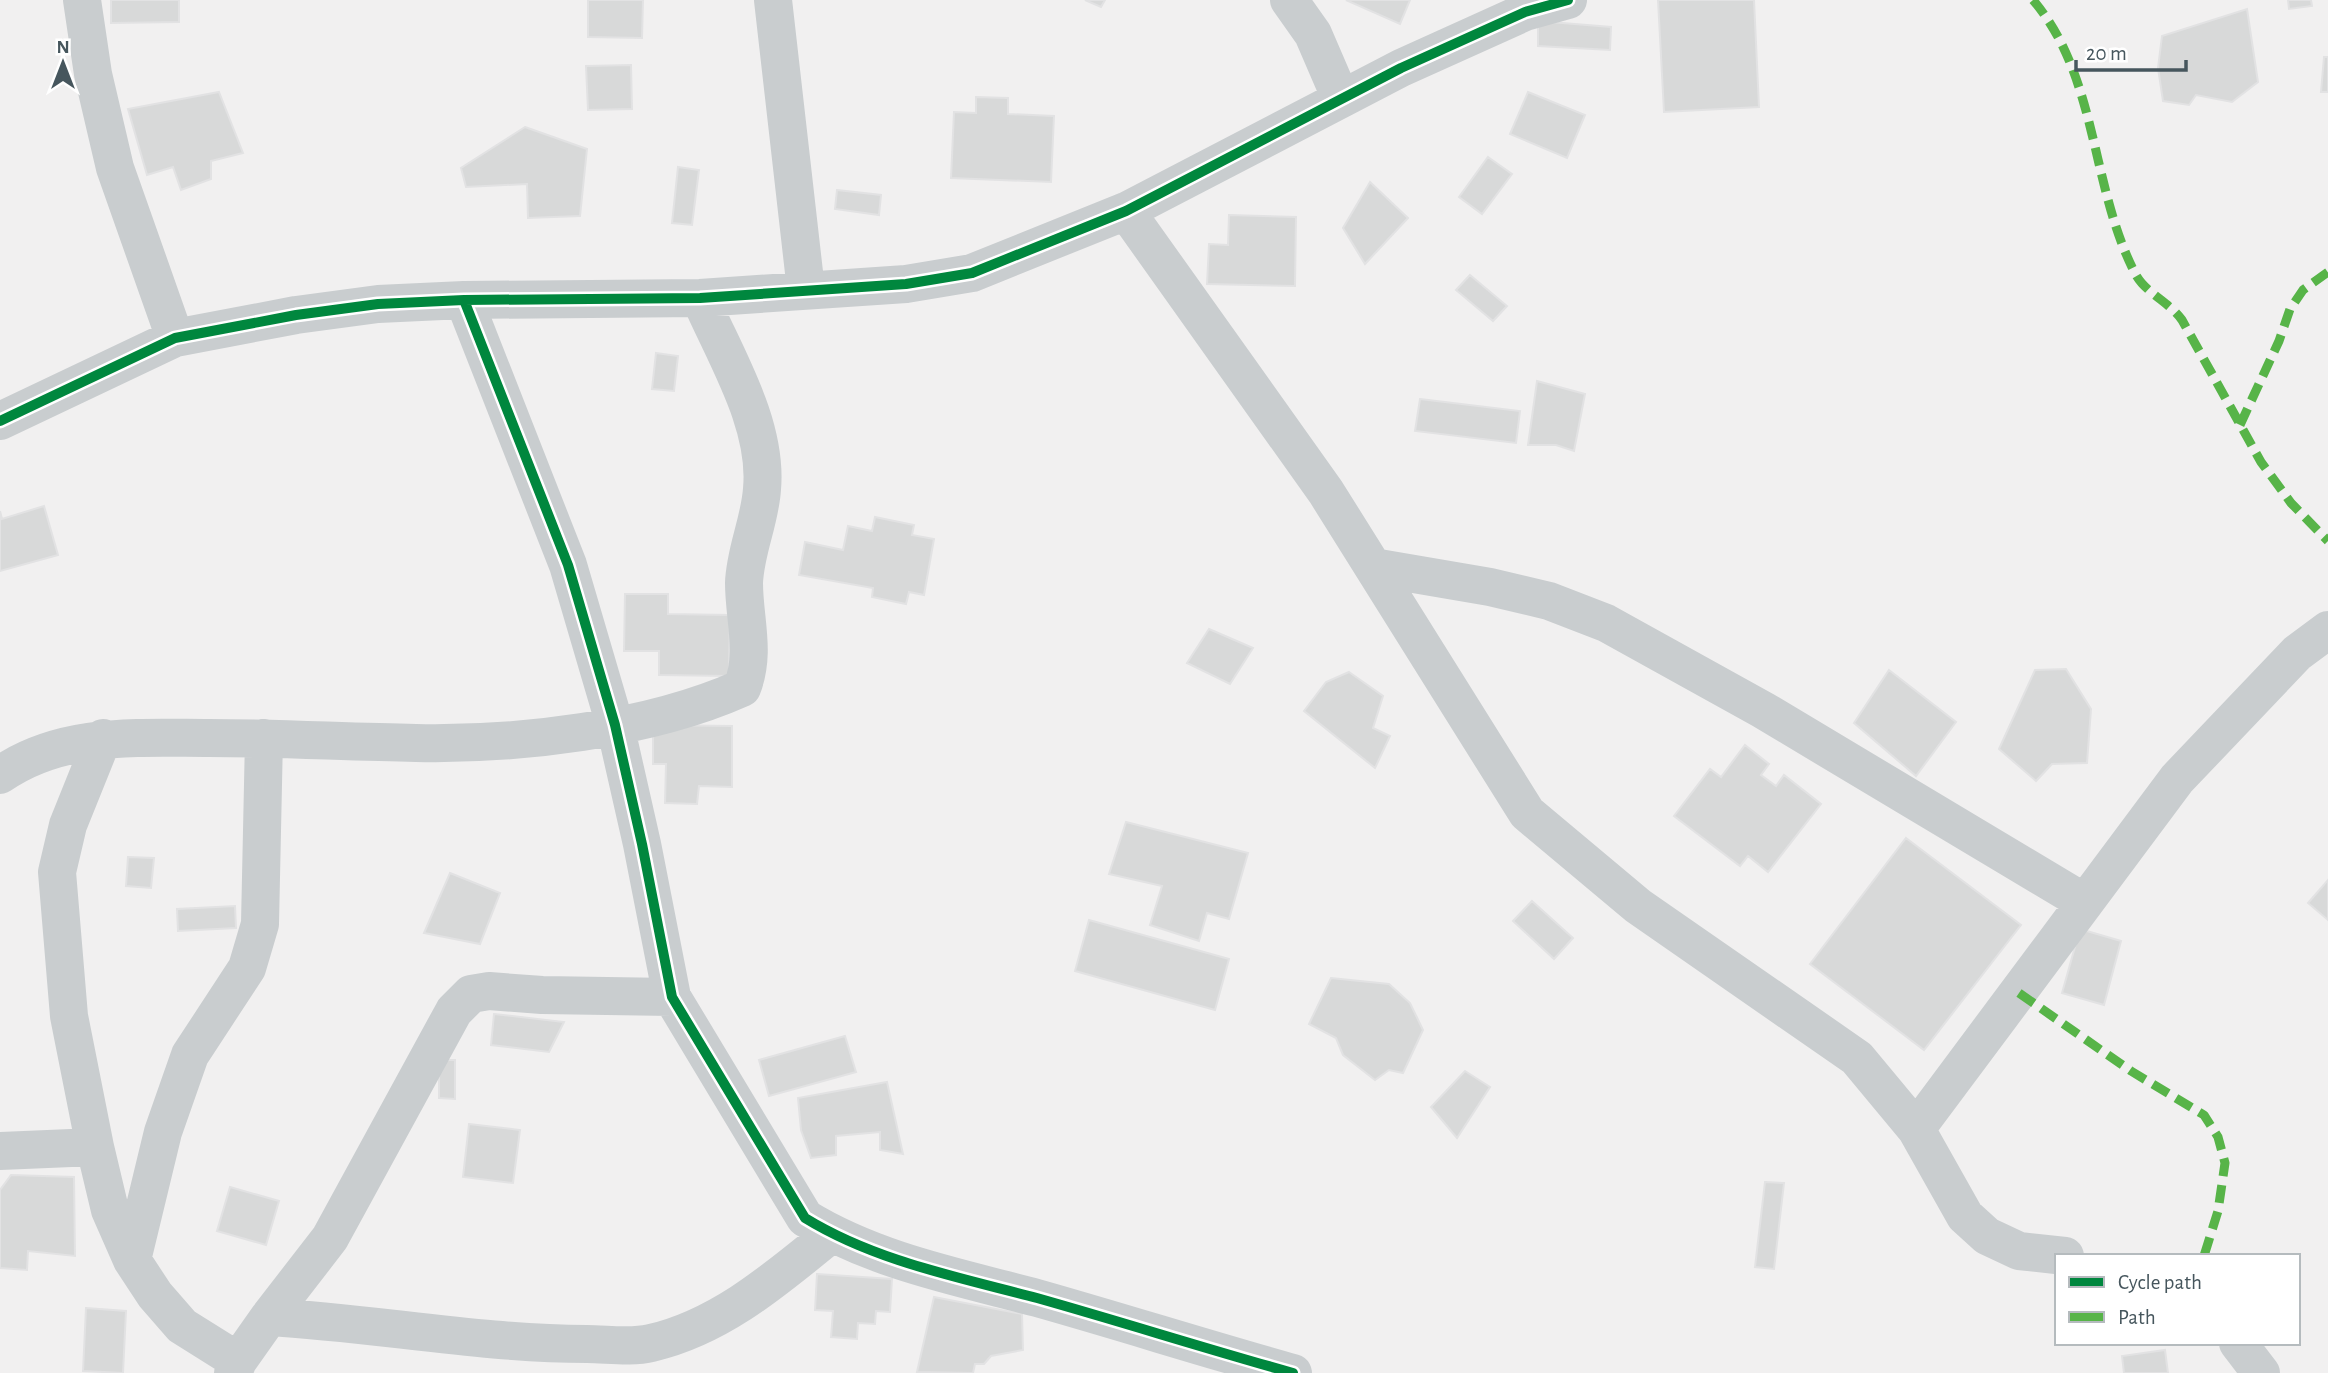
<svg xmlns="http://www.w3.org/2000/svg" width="2328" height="1373" font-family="'Alegreya Sans',sans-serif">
<rect width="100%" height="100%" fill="#f1f0f0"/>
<path fill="#d8d9d9" stroke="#e2e2e3" stroke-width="2" d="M 111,0 L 179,0 L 179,22 L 111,23 Z
M 588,0 L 643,0 L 642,38 L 588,37 Z
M 1085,0 L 1105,0 L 1101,7 Z
M 1346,0 L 1410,0 L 1400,24 Z
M 1658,0 L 1754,0 L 1759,107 L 1664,112 Z
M 2288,0 L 2311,0 L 2312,6 L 2289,9 Z
M 2247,9 L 2258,82 L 2232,102 L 2196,95 L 2189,105 L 2163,101 L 2158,68 L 2162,36 Z
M 1538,21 L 1611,27 L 1610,50 L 1538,46 Z
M 2324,57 L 2328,57 L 2328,92 L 2321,92 Z
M 631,65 L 632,109 L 588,110 L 586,66 Z
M 219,92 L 243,153 L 211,161 L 211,179 L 181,190 L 173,167 L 147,175 L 128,109 Z
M 1528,92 L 1585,115 L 1567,158 L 1510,134 Z
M 976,97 L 1008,98 L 1008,114 L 1054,116 L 1051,182 L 951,178 L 954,112 L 976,113 Z
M 525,127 L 587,149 L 580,216 L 528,218 L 527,184 L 466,187 L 461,168 Z
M 1488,157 L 1512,174 L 1482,214 L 1459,197 Z
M 678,167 L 699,170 L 692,225 L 672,223 Z
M 1370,182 L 1408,218 L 1365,264 L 1343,228 Z
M 837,190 L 881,195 L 879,215 L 835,209 Z
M 1229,215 L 1296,217 L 1295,286 L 1207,284 L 1209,244 L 1228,245 Z
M 1470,275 L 1507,306 L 1493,321 L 1456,290 Z
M 656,353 L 678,356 L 674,391 L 652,389 Z
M 1537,381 L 1585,394 L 1574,451 L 1556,445 L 1528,445 Z
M 1420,399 L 1520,411 L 1516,443 L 1415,431 Z
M 44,506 L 58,555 L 0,571 L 0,511 L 2,519 Z
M 875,517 L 914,525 L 912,535 L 934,539 L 924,595 L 909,592 L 906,604 L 872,597 L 873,588 L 799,575 L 805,542 L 843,550 L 848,526 L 872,531 Z
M 625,594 L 668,594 L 668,614 L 730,615 L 729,676 L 659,675 L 659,651 L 624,651 Z
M 1209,629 L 1253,648 L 1230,684 L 1187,663 Z
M 2066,669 L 2091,709 L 2087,763 L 2052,764 L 2036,781 L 1999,749 L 2035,670 Z
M 1889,670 L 1956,722 L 1916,776 L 1854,723 Z
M 1349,672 L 1383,696 L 1373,728 L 1390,736 L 1375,768 L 1304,711 L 1326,682 Z
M 653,725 L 732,726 L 732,787 L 699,786 L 697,804 L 665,803 L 666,764 L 653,764 Z
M 1745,745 L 1769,764 L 1761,775 L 1776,786 L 1784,775 L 1821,804 L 1768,872 L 1748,856 L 1740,866 L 1674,816 L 1710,769 L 1721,777 Z
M 1126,822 L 1248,853 L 1229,919 L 1207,913 L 1199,941 L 1150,925 L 1162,886 L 1109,874 Z
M 1906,838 L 2021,925 L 1924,1050 L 1810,964 Z
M 128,857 L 154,858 L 151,888 L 126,886 Z
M 450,873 L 500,893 L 480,944 L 424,933 Z
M 2328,880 L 2328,920 L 2308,903 Z
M 1532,901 L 1573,938 L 1554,959 L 1513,921 Z
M 235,906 L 236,928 L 178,931 L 177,909 Z
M 1089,920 L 1229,959 L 1215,1010 L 1075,971 Z
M 2080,929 L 2121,941 L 2104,1005 L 2062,993 Z
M 1331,978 L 1389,984 L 1410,1003 L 1423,1030 L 1403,1073 L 1389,1070 L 1375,1080 L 1343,1055 L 1336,1038 L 1309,1024 Z
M 494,1014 L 564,1022 L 549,1052 L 491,1045 Z
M 845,1036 L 856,1072 L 769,1096 L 759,1060 Z
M 439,1060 L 455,1060 L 455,1099 L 439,1098 Z
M 1465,1071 L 1490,1087 L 1457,1138 L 1431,1107 Z
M 887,1082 L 903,1154 L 880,1150 L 880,1132 L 836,1136 L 836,1155 L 811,1158 L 801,1130 L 798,1098 Z
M 469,1124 L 520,1130 L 513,1183 L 463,1177 Z
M 11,1175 L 74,1177 L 75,1256 L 28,1251 L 27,1270 L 0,1268 L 0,1190 Z
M 1765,1182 L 1784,1183 L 1774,1269 L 1755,1267 Z
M 230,1187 L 279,1201 L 266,1245 L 217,1231 Z
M 817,1274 L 892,1279 L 890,1312 L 876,1311 L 875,1324 L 858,1323 L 857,1339 L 831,1337 L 833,1311 L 815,1310 Z
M 934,1297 L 1022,1314 L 1023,1350 L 991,1356 L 984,1364 L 975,1364 L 973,1373 L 917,1372 Z
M 86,1308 L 126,1311 L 123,1373 L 83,1371 Z
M 2165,1350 L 2168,1373 L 2124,1373 L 2122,1356 Z"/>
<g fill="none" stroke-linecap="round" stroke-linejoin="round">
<path stroke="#c9cdcf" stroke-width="38" d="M 82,0 L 93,74 L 115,168 L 175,338
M 773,0 L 806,290
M 1289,0 L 1313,34 L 1341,99
M 1126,211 L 1326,492 L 1527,813 L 1638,906 L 1857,1058 L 1916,1129 L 1965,1216 L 1987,1236 L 2019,1251 L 2065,1256
M 464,300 L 568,565 L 615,725 L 642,844 L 672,997 L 805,1218 C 875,1261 958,1277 1037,1298 C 1122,1322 1207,1349 1293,1373
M 0,421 L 175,338 L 296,315 L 378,304 L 464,300 L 700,298 L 906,284 L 972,273 L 1126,211 L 1401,68 L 1525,12 L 1568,0
M 1373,567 L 1490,587 L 1549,601 L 1606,623 L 1763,710 L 2084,902
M 103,738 L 68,825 L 57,872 L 69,1016 L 95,1147 L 110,1210 L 132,1260 L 155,1295 L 182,1326 L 238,1361
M 0,775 C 62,732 137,738 209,738 C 278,738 347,742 416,743 C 518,745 648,730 742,688 C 756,653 744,619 744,583 C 745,551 760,521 762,489 C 768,424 725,356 700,298
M 1916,1129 L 2177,779 L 2297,653 L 2328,630
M 0,1151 L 95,1147
M 132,1260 L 163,1132 L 190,1055 L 247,968 L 260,924 L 264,738
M 269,1317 C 375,1323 481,1344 587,1344 C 607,1344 631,1348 651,1343 C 721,1327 777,1278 831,1234
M 2238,1343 L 2261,1373
M 233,1373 L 238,1361 L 269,1317 L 330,1238 L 454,1011 L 471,994 L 489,991 L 542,995 L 672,997"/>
<path stroke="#57b448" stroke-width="9" stroke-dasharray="18 9" stroke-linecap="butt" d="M 2033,0 C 2099,78 2090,188 2136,275 C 2146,293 2169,302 2182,320 L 2261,462 L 2291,503 L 2328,541
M 2240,425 L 2279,341 L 2290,309 L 2303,290 L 2328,272
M 2019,993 L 2131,1071 L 2204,1115 L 2218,1137 L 2225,1163 L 2218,1211 L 2204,1256"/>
<defs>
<path id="cycleway" d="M 464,300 L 568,565 L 615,725 L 642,844 L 672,997 L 805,1218 C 875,1261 958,1277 1037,1298 C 1122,1322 1207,1349 1293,1373
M 0,421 L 175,338 L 296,315 L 378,304 L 464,300 L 700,298 L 906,284 L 972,273 L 1126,211 L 1401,68 L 1525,12 L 1568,0"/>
</defs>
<use href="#cycleway" stroke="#fff" stroke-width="15"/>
<use href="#cycleway" stroke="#00873e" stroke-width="10"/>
</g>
<rect x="2055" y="1254" width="245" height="91" fill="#ffffff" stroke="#b5bbbe" stroke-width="2"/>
<rect x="2069" y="1277" width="35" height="10" fill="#00873e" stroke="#b5bbbe" stroke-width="2"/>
<text x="2118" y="1289" font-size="21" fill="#46565d">Cycle path</text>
<rect x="2069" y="1312" width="35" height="10" fill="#57b448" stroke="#b5bbbe" stroke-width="2"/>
<text x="2118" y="1324" font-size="21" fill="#46565d">Path</text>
<g transform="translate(63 63)" stroke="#ffffff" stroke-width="5" paint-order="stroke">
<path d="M0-5L12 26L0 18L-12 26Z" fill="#46565d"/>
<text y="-10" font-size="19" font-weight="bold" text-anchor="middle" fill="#46565d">N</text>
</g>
<path d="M2076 60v10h110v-10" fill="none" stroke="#46565d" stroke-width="3.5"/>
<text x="2086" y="60" font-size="21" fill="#46565d" stroke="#ffffff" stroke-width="5" paint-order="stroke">20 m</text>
</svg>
